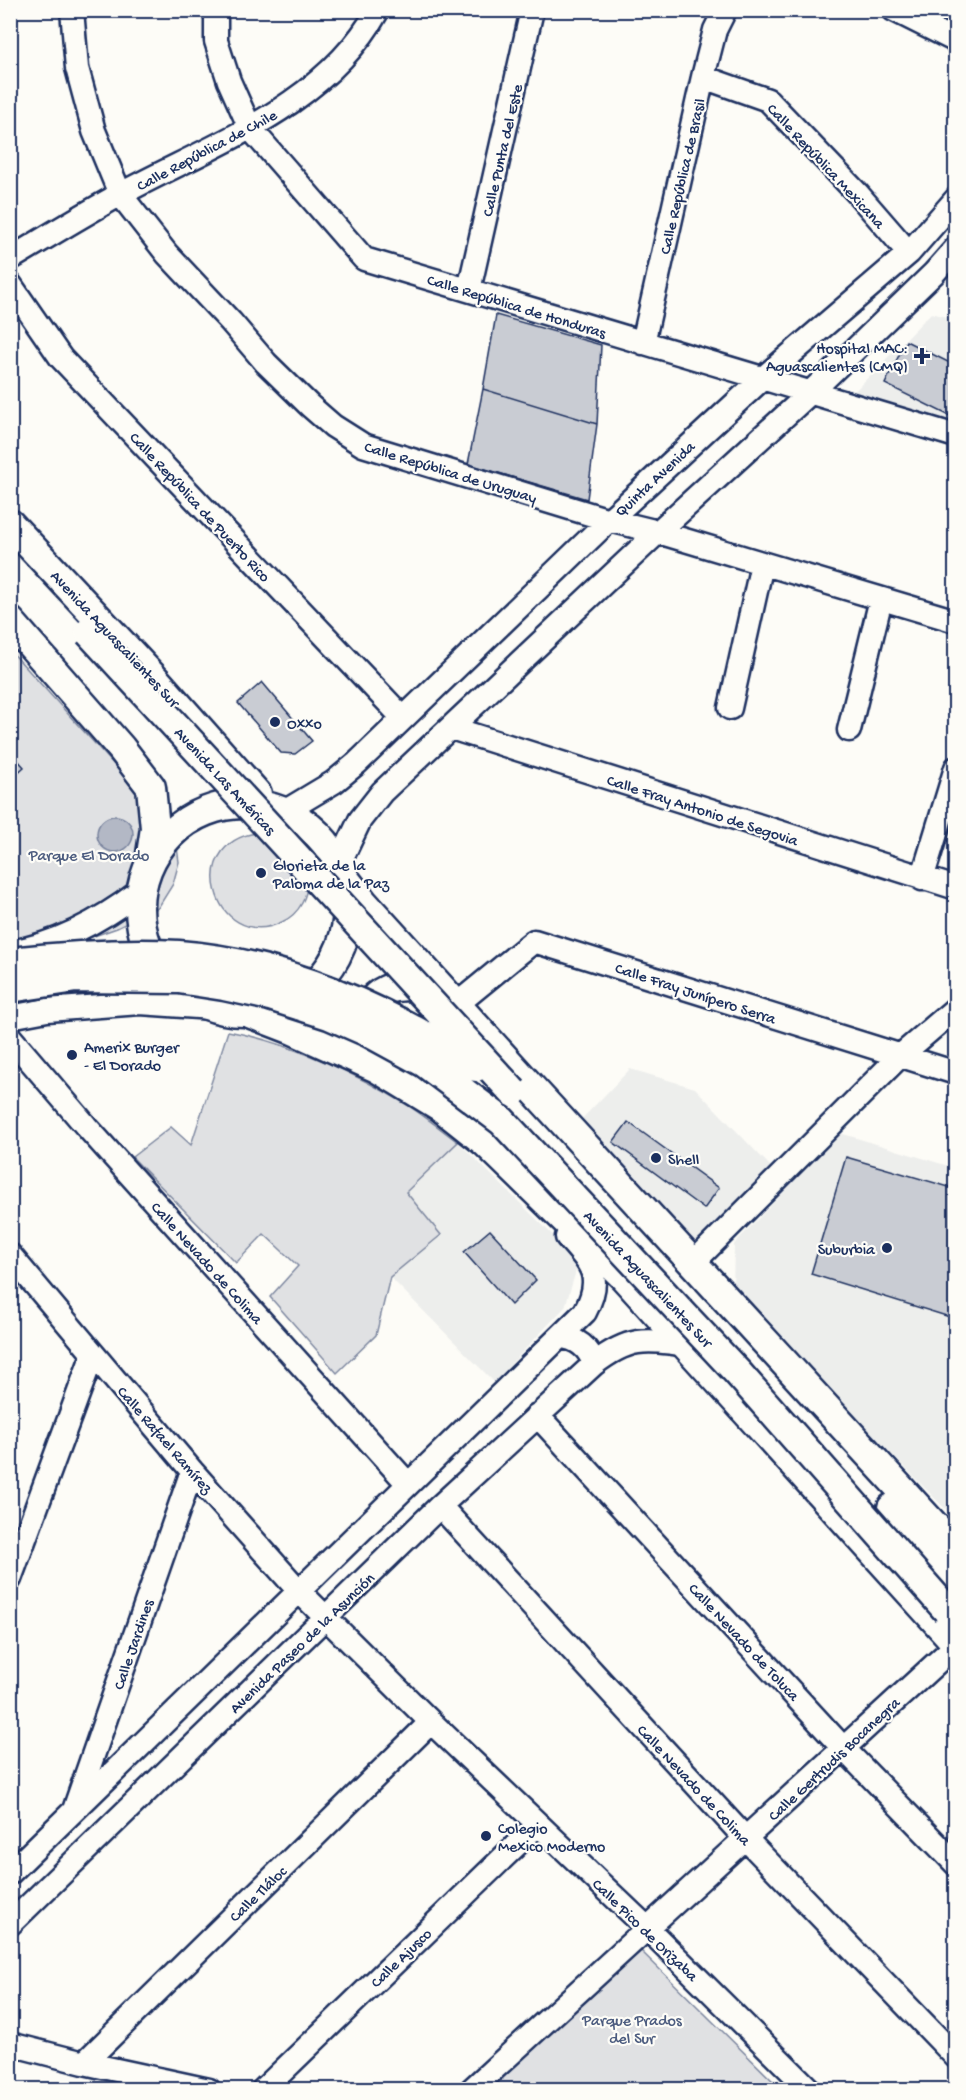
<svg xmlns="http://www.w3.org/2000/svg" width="966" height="2100" font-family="'Gochi Hand',sans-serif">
<rect width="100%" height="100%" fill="#fdfcf7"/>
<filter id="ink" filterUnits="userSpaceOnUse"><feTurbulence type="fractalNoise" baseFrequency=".0167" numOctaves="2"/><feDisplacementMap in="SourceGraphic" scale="12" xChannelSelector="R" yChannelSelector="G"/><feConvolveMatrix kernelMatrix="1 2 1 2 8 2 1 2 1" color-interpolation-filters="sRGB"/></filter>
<g filter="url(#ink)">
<path fill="#edeeec" d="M 931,313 L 955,319 L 955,423 L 853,393 Z
M 630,1069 L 695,1088 L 772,1168 L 697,1246 L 576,1125 Z
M 840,1133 L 955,1168 L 955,1519 L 733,1292 L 734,1244 Z
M 458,1142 L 573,1255 L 576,1271 L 565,1307 L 494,1382 L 390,1277 L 441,1235 L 405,1192 Z"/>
<path fill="#e0e1e3" stroke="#7e88a0" stroke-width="1.5" d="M 10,650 L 175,832 L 179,862 L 173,884 L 158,908 L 117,928 L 40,955 L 10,960 Z
M 268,832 L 309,877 C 307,896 301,913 282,922 C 214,955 177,834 268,832 Z
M 228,1031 C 291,1043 355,1073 409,1106 C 426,1117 442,1130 458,1142 L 406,1192 L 441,1235 L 390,1277 L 376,1335 L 337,1373 L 270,1297 L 298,1266 L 264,1234 L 236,1263 L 132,1157 L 171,1127 L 191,1145 Z
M 634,1944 L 781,2089 L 475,2090 Z"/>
<path fill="#b3b8c5" stroke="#76819c" stroke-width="1.5" d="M97 834a18 18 0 1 1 36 0a18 18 0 1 1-36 0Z"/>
<path fill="#c9ccd3" stroke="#1b2f5e" stroke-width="1.5" d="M 496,315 L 601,345 L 597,424 L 483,389 Z
M 906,341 L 956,366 L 956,419 L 885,384 Z
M 483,389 L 597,424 L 587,499 L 468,464 Z
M 262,682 L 312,741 L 295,754 L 281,753 L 238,703 Z
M 16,758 L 24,767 L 13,777 L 10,774 L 10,762 Z
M 628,1122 L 719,1188 L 704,1209 L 613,1142 Z
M 846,1157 L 956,1189 L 956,1319 L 811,1274 Z
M 490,1230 L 536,1280 L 511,1305 L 464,1252 Z"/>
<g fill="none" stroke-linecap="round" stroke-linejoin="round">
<defs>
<path id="minor" d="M 72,10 L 77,68 L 94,131 L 120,194 L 167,254 L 231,322 L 266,363 L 310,406 L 333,426 L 363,445 L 609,520 L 658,532 L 956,621
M 216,10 L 216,41 L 229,81 L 250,128 L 364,259 L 956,436
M 894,10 L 956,41
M 703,77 L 768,100 L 857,193 L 909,253
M 10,259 C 47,237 84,214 121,194 C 213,144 324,107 378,10
M 10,284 L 61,358 L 403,718
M 469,290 L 532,10
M 643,343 L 703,77 L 715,30 L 725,10
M 730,708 L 762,564
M 451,728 L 956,888
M 849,730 L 881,599
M 284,812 L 334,782 L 357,763 L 609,520 L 763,378 L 909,253 L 956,199
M 339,864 L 360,820 L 382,792 L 658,532 L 810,393 L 934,273 L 956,248
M 922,879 L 956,768
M 10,952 C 59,944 102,920 140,891
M 456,1005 L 534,941 L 956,1073
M 10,1017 L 47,1010 L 140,1003 L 212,1008
M 10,1037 L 86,1126 L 408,1484
M 10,1255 L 192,1471 L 299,1591 L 431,1722 L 646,1927 L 810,2090
M 693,1263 L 899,1057 L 956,1008
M 560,1337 C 577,1338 589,1348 594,1364
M 537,1415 L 843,1748 L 956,1864
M 440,1506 L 746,1839 L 956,2057
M 10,1579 L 93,1354
M 74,1810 L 192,1471
M 10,1873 L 585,1312 C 604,1276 591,1264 567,1237
M 10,1924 L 440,1506 L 594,1364 C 629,1337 644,1339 686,1345
M 10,2044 L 84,2063 L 209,2090
M 84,2063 L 431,1722
M 263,2090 L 537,1825
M 471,2090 L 956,1645"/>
<path id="major" d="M 10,524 L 155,679 L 257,794
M 10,621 L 121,748 L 151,787 L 155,828 L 150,861
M140 908a104 104 0 1 1 208 0a104 104 0 1 1-208 0Z
M 345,879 L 363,902 L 530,1086 L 956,1549
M 249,1013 L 293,1030 L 377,1068 L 441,1107 L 485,1142 L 624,1277 L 956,1643
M 364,1030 C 364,987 399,979 433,992
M 892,1508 L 956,1581"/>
</defs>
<use href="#minor" stroke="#1b2f5e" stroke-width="27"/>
<use href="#major" stroke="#1b2f5e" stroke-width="33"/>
<use href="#minor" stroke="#fdfcf7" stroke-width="22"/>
<use href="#major" stroke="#fdfcf7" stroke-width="28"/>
<defs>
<path id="major-bridge" d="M 89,632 L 513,1092
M 10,962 C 66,956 123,952 179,955 C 286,963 388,1010 476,1067
M 10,988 L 76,978 L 179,979 L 224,986 L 270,996 L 329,1015 L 370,1033 L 425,1063 L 502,1121 L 738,1373 L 947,1610"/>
</defs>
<use href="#major-bridge" stroke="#1b2f5e" stroke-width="33" stroke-linecap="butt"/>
<use href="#major-bridge" stroke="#fdfcf7" stroke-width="28"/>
</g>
</g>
<g fill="#1b2f5e" stroke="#fdfcf7" stroke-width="2">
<path d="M919 347h6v6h6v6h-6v6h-6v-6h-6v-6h6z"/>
<circle cx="275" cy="722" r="6"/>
<circle cx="261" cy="873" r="6"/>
<circle cx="72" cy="1055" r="6"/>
<circle cx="656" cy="1158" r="6"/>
<circle cx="887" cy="1248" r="6"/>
<circle cx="486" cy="1836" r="6"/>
</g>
<g text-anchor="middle" stroke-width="4.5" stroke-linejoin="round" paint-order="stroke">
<g font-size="16" fill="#1b2f5e" stroke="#fdfcf7">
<text transform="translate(206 149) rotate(-28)" y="6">Calle República de Chile</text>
<text transform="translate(501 150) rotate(-77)" y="6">Calle Punta del Este</text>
<text transform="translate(827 165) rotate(47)" y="6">Calle República Mexicana</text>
<text transform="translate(681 176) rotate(-77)" y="6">Calle República de Brasil</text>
<text transform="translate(517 305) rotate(17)" y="6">Calle República de Honduras</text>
<text transform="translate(451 471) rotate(17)" y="6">Calle República de Uruguay</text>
<text transform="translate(654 478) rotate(-43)" y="6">Quinta Avenida</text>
<text transform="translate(201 506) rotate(47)" y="6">Calle República de Puerto Rico</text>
<text transform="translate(116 638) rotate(47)" y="6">Avenida Aguascalientes Sur</text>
<text transform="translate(226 780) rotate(47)" y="6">Avenida Las Américas</text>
<text transform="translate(703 809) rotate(18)" y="6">Calle Fray Antonio de Segovia</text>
<text transform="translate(696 992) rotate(18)" y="6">Calle Fray Junípero Serra</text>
<text transform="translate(208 1262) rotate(48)" y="6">Calle Nevado de Colima</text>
<text transform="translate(649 1278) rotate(47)" y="6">Avenida Aguascalientes Sur</text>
<text transform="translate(166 1439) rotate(49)" y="6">Calle Rafael Ramírez</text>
<text transform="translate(745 1641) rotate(47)" y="6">Calle Nevado de Toluca</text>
<text transform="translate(301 1642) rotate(-44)" y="6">Avenida Paseo de la Asunción</text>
<text transform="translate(132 1644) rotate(-71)" y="6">Calle Jardines</text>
<text transform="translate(833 1758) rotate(-43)" y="6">Calle Gertrudis Bocanegra</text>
<text transform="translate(695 1784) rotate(47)" y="6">Calle Nevado de Colima</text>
<text transform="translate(257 1893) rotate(-44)" y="6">Calle Tláloc</text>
<text transform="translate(646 1929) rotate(44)" y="6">Calle Pico de Orizaba</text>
<text transform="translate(400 1957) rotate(-44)" y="6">Calle Ajusco</text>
</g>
<g font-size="16" fill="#1b2f5e" stroke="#fdfcf7" text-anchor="start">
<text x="908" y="353" text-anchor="end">Hospital MAC:<tspan x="908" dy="18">Aguascalientes (CMQ)</tspan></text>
<text x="287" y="728">Oxxo</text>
<text x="273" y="870">Glorieta de la<tspan x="273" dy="18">Paloma de la Paz</tspan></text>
<text x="84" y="1052">Amerix Burger<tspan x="84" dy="18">- El Dorado</tspan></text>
<text x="668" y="1164">Shell</text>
<text x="875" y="1254" text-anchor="end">Suburbia</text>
<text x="498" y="1833">Colegio<tspan x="498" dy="18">Mexico Moderno</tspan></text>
</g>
<g font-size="16" fill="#4c5c7f" stroke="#fdfcf7">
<text x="89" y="860">Parque El Dorado</text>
<text x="632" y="2025">Parque Prados<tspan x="632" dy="18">del Sur</tspan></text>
</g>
</g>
<rect width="966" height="2100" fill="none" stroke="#fdfcf7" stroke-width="36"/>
<rect x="18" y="18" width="930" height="2064" fill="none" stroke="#1b2f5e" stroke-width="2" filter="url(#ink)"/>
</svg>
